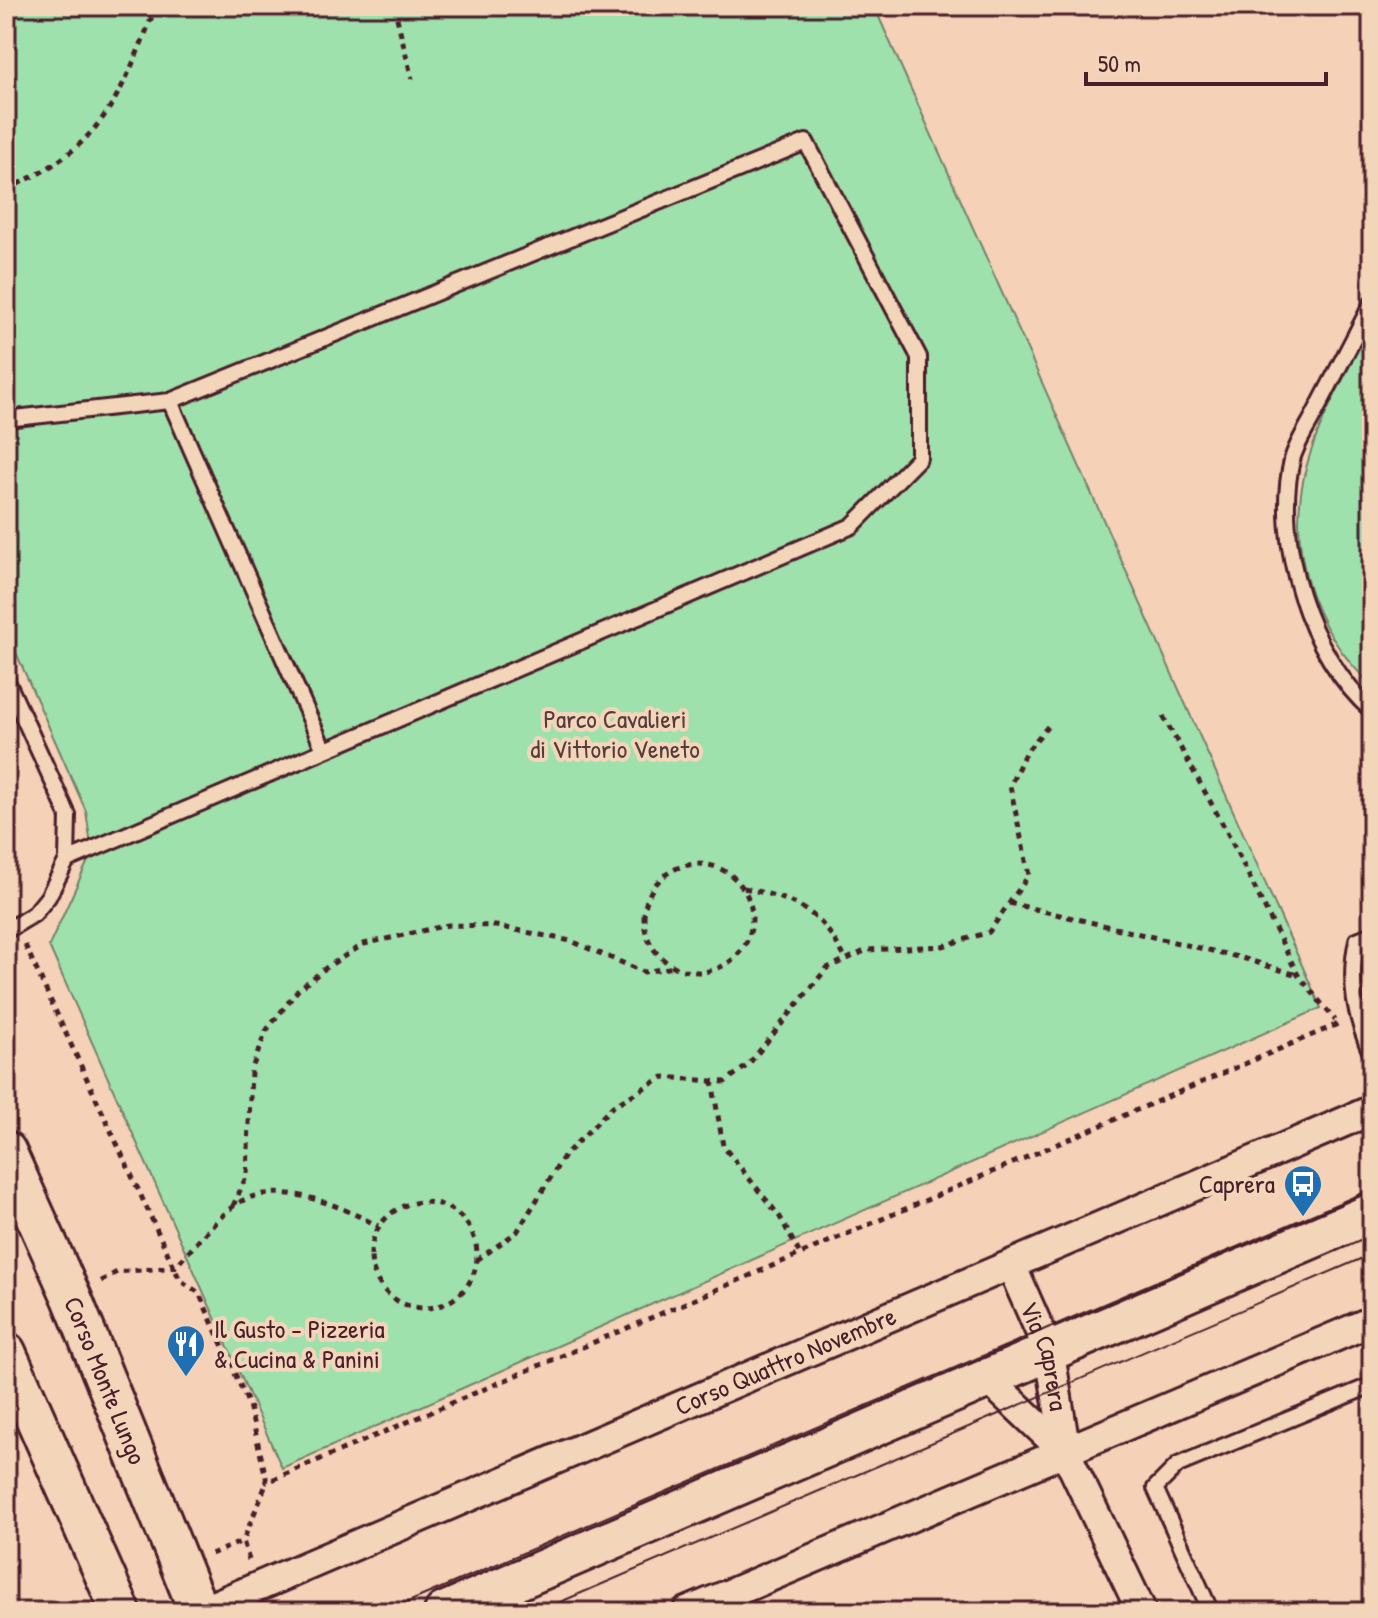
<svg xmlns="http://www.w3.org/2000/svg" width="1378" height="1618" font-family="'Patrick Hand',sans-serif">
<rect width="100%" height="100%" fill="#f4d1b7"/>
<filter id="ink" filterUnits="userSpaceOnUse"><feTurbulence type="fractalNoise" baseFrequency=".0125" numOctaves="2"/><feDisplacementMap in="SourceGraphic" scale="16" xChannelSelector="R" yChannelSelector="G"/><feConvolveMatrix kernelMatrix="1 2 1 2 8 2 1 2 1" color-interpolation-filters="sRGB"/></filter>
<g filter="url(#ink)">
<path fill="#9fe1ac" stroke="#74806c" stroke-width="2" d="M 6,6 L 874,6 L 1321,1008 L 282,1468 L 49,946 L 92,852 L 86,811 L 6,630 Z
M 1372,323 L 1372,686 C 1341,656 1321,625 1308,583 C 1278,480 1328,412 1372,323 Z"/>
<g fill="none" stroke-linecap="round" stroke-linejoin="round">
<defs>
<path id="service" d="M 1372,303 C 1353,339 1335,375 1316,411 C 1308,427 1296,444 1292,460 C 1273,541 1309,656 1372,711
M 170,401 L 324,750
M 6,419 L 170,401 L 806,142 L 919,357 L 919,458 L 852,526 L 67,860
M 6,679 L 68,815 L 67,860 L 48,897 L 34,914 L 6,931
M 1372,934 L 1357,940 C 1348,982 1355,1017 1372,1056
M 1211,1612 L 1155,1488 L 1178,1465 L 1372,1385"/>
<g id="minor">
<path id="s1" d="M 1011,1265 L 1050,1354 L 1066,1453 L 1142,1612"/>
<path d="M 988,1379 L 1066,1453"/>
<path id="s2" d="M 199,1612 L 1372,1110"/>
<path d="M 687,1612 L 1372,1321"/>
</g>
<g id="secondary">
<path id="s3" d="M 6,1151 L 72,1298 L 199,1612"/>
<path d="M 6,1352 L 121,1612"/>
<path d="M 444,1612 L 1372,1213"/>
</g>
</defs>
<use href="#service" stroke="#4a1f2b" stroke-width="20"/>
<use href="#minor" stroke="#4a1f2b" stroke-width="34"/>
<use href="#secondary" stroke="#4a1f2b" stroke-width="44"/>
<path stroke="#4a1f2b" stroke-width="5" stroke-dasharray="6 6" stroke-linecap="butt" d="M 394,6 L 412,79
M 6,189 C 101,150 121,96 156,6
M 1163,716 L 1227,832 L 1298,975 L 1335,1020
M644 918a54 54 0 1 1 108 0a54 54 0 1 1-108 0Z
M 744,888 C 796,900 820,909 846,960
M 1009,903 L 1242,958 L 1297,975
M 25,945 L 180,1280 L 199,1293 L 249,1405 L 267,1482 L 1338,1024
M 712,1080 L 723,1146 L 780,1217 L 801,1256
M371 1255a53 53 0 1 1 106 0a53 53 0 1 1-106 0Z
M 233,1206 L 247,1175 L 251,1071 L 266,1031 L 298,990 L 327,967 L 364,944 L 448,925 L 496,926 L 571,941 L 644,972 L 674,967
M 477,1260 L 517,1232 L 564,1156 L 613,1106 L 663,1077 L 725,1082 L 748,1065 L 827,968 L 867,950 L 943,946 L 989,932 L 1029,875 L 1010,786 L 1025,753 L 1049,725
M 101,1281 L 117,1272 L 175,1267 C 193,1248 211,1225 231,1208 C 272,1175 339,1205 378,1226
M 211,1554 L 243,1541
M 249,1560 L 243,1541 L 267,1482"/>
<use href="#service" stroke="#f3d5ba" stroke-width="14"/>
<use href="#minor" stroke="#f3d5ba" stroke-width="28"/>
<use href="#secondary" stroke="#f3d5ba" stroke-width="38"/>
<path stroke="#4a1f2b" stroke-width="2" d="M 385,1612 L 1372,1189
M 537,1612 L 1372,1254"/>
</g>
</g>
<defs>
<symbol id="bus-pin" viewBox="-11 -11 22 30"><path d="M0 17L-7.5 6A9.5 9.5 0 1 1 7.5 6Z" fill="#1f6fb2" stroke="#f3d5ba"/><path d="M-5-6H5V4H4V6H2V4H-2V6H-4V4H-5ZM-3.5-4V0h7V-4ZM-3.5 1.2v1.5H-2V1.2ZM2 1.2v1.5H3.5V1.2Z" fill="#fff"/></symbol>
<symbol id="restaurant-pin" viewBox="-11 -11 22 30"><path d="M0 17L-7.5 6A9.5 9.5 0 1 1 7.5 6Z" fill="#1f6fb2" stroke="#f3d5ba"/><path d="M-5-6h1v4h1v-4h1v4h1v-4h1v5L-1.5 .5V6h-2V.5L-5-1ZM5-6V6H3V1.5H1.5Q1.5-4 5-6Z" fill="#fff"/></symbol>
</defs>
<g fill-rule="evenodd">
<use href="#bus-pin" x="1281" y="1162" width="44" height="60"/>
<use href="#restaurant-pin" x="164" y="1322" width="44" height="60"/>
</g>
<g text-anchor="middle" stroke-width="8" stroke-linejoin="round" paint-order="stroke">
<g font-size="26" fill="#573c3e" stroke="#f3d5ba">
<text x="615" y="728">Parco Cavalieri<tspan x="615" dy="30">di Vittorio Veneto</tspan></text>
</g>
<g font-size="26" fill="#4a1f2b" stroke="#f3d5ba" text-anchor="end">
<text x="1275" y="1193">Caprera</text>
<text x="214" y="1338" text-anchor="start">Il Gusto - Pizzeria<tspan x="214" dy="30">&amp; Cucina &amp; Panini</tspan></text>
</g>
<g font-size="26" fill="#4a1f2b" stroke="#f3d5ba">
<text dy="9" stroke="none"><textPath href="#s1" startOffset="98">Via Caprera</textPath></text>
<text dy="9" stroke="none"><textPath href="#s2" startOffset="638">Corso Quattro Novembre</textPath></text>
<text dy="9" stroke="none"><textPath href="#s3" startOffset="250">Corso Monte Lungo</textPath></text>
</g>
</g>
<rect width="1378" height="1618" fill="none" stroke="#f3d5ba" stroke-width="32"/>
<rect x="16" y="16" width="1346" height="1586" fill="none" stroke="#4a1f2b" stroke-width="3" filter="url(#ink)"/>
<path d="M1086 72v12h240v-12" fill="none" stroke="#4a1f2b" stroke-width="4"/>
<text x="1098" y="72" font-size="24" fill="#4a1f2b" stroke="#f3d5ba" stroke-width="6" paint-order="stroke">50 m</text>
</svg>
